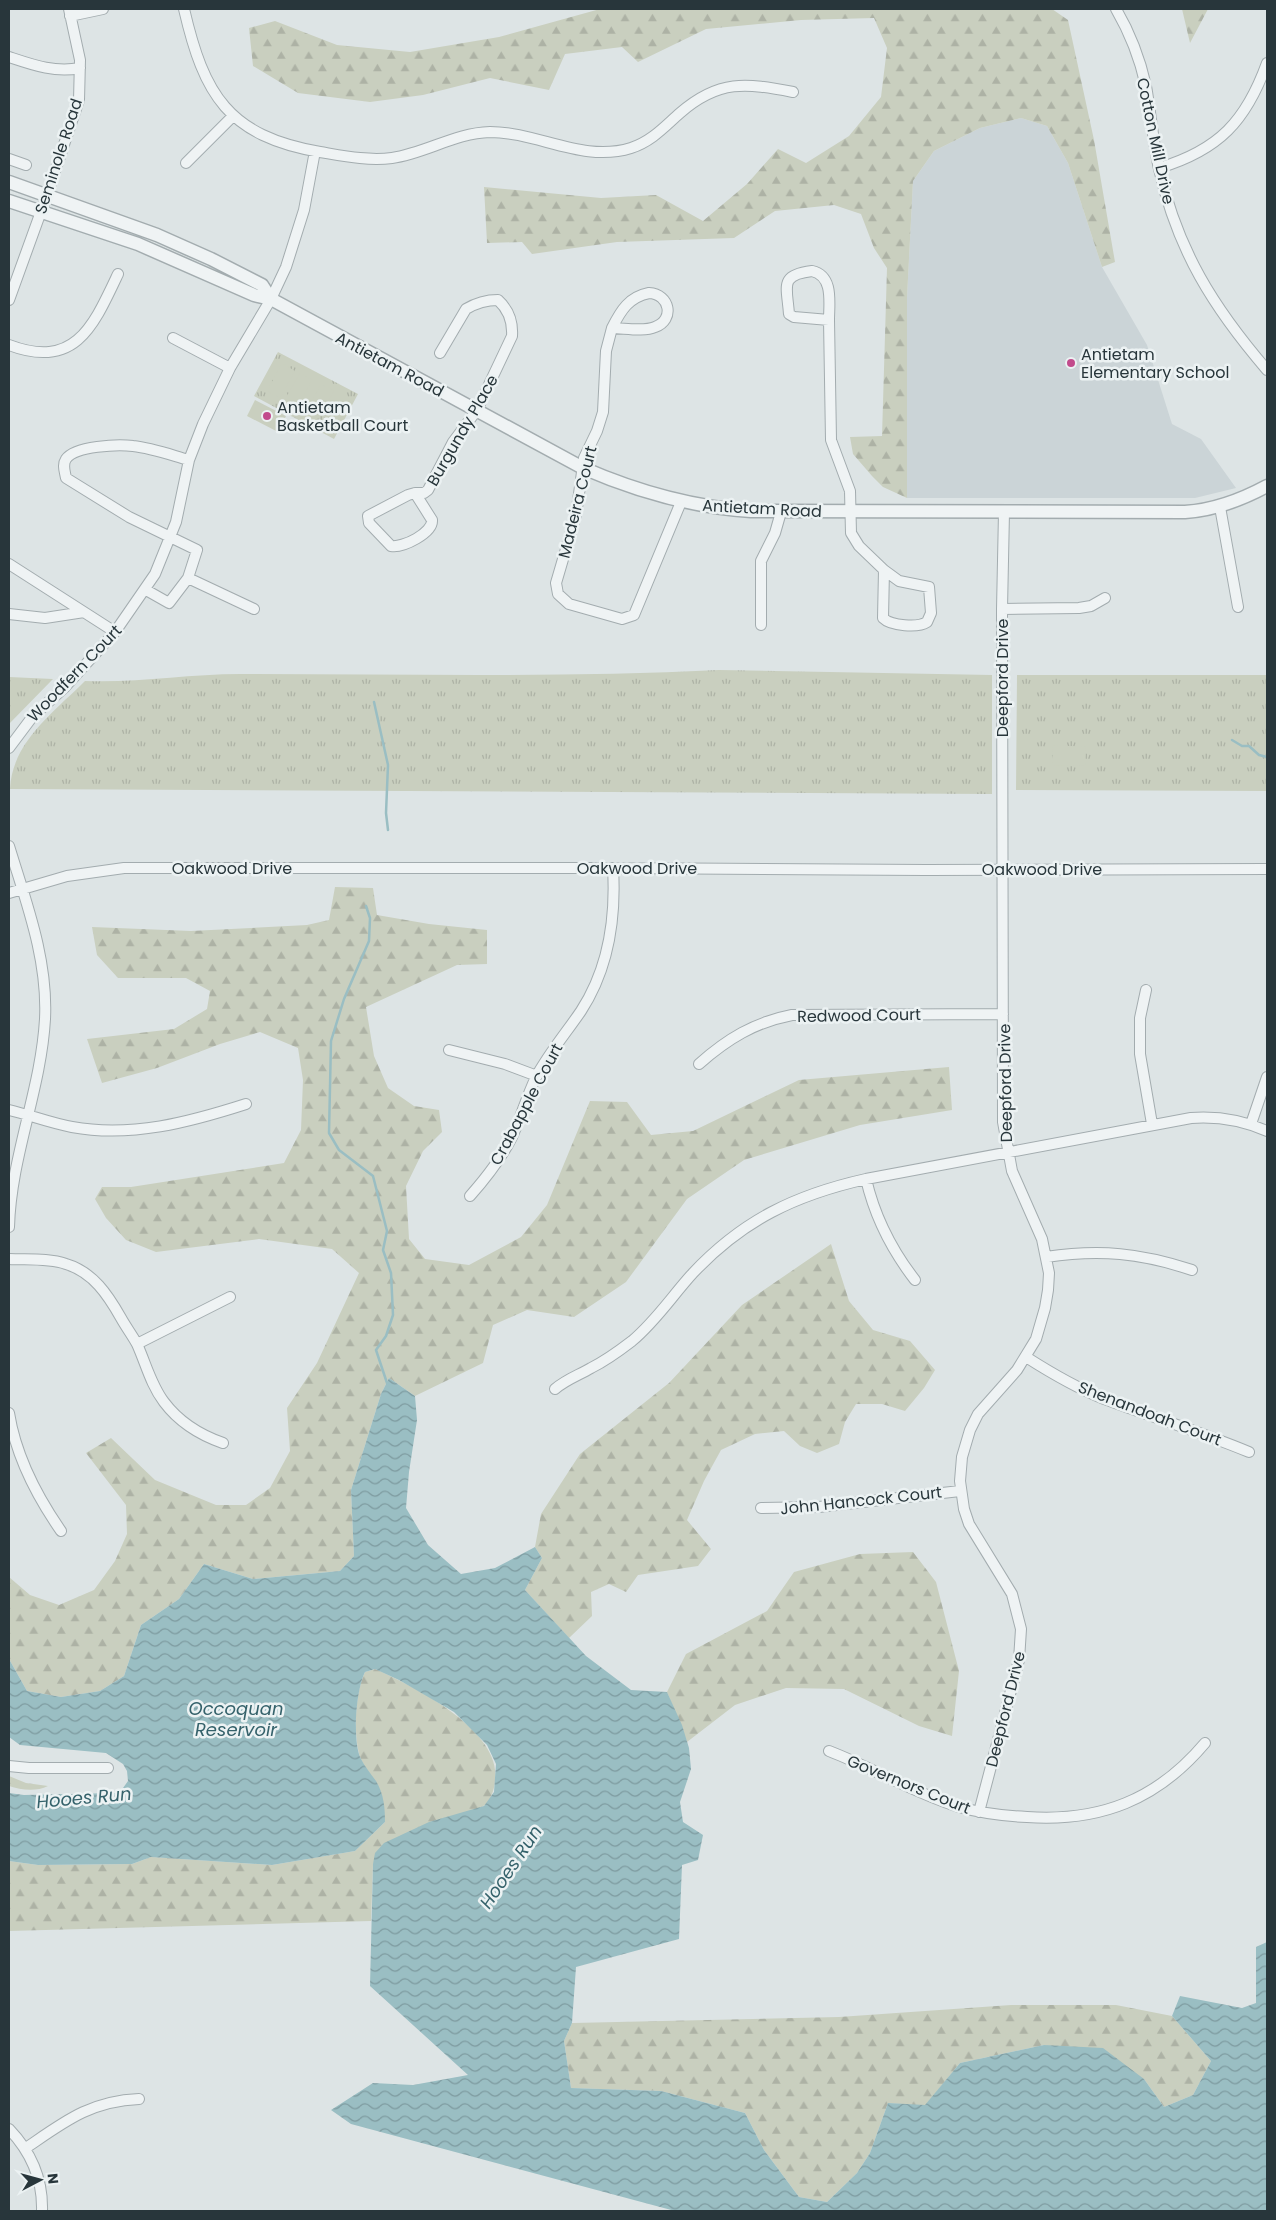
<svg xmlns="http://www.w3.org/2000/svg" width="1276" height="2220" font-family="Poppins,sans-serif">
<defs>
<pattern id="grass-tufts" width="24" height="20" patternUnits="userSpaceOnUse" patternTransform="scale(1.25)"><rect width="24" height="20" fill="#c9cfbf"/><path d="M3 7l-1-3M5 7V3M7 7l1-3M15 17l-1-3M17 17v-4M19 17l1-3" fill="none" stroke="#adb2a5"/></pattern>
<pattern id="forest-firs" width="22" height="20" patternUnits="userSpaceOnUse" patternTransform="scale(1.25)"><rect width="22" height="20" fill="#c9cfbf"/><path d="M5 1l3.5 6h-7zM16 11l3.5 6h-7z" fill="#adb2a5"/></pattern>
<pattern id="water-waves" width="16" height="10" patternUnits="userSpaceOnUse" patternTransform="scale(1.25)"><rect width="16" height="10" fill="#9abec3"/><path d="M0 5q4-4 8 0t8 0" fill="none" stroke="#7e9ba0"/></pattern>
</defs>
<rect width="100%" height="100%" fill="#dde4e5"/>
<path fill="#cbd4d7" d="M 1021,118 L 1047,126 L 1068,163 L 1102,267 L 1147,345 L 1172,424 L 1201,439 L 1236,488 L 1195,498 L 907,498 L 907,298 L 913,181 L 934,151 L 980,128 Z"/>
<path fill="url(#grass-tufts)" d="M 278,352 L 358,394 L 334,439 L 254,396 Z
M 719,670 L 992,675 L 992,794 L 10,789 C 12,742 54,712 85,681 C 137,683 188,674 240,674 C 400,674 559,678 719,670 Z
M 1017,675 L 1267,675 L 1267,791 L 1016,790 Z
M 9,677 L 53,679 L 9,724 Z"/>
<path fill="url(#forest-firs)" d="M 600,9 L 1052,9 L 1068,20 L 1094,140 L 1115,262 L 1102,267 L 1068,163 L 1047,126 L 1021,118 L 980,128 L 934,151 L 913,181 L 907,298 L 907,498 L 883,487 L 872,476 L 853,454 L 850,437 L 882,436 L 887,268 L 874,248 L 861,214 L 834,205 L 775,211 L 734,238 L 617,242 L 532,254 L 522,242 L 487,243 L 484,187 L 601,198 L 656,195 L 703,221 L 747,184 L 778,149 L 806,163 L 849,136 L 881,97 L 887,48 L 874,18 L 801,20 L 706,29 L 638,62 L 622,47 L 565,54 L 549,90 L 490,78 L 423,95 L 370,102 L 298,93 L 253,66 L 249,28 L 275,21 L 337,45 L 410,52 L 499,37 Z
M 1182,9 L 1208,9 L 1190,43 Z
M 335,887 L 373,888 L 377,915 L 429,924 L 487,930 L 487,964 L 457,965 L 366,1007 L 374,1056 L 388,1088 L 414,1106 L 439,1110 L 442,1132 L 423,1151 L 406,1186 L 409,1239 L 425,1259 L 469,1265 L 521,1237 L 547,1205 L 590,1101 L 627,1102 L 651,1135 L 693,1131 L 799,1080 L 949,1067 L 952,1110 L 860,1125 L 744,1160 L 687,1199 L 626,1282 L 574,1317 L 527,1310 L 493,1325 L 483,1363 L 415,1396 L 389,1378 L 381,1394 L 351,1490 L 354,1556 L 340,1571 L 253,1579 L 204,1564 L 179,1599 L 141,1625 L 124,1676 L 100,1691 L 61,1697 L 27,1691 L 9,1659 L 9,1577 L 30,1595 L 59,1605 L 94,1590 L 115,1561 L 127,1534 L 126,1505 L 86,1453 L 111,1438 L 155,1480 L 216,1505 L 246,1505 L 270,1488 L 290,1451 L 287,1408 L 317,1363 L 359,1273 L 332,1249 L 259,1239 L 156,1252 L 126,1240 L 106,1218 L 95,1199 L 102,1187 L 131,1187 L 284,1163 L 301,1130 L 303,1080 L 298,1048 L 260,1032 L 220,1044 L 157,1068 L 102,1083 L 87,1039 L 174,1029 L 207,1009 L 210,991 L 186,978 L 118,978 L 97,955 L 92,927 L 191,931 L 307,925 L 329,920 Z
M 831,1244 L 849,1301 L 873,1330 L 910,1341 L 935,1370 L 924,1388 L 905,1411 L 882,1404 L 856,1404 L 845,1422 L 839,1444 L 817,1453 L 800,1446 L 784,1431 L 755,1434 L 721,1450 L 704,1481 L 687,1520 L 711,1549 L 698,1566 L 638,1575 L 626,1592 L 609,1584 L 591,1592 L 592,1616 L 569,1638 L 525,1590 L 542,1558 L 535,1547 L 541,1514 L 580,1454 L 669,1383 L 742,1305 Z
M 913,1552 L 936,1582 L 959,1671 L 952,1736 L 919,1726 L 844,1689 L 786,1688 L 735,1705 L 687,1742 L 667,1692 L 686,1654 L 767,1611 L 794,1572 L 860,1554 Z
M 375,1669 C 414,1686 503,1731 495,1781 C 494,1790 491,1802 482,1807 C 467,1815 447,1816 431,1822 C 417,1827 387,1853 373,1864 L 371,1921 L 9,1931 L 9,1861 L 38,1865 L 132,1864 L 151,1857 L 272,1865 L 355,1851 L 385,1822 C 379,1805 375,1786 367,1770 C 365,1765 361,1761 360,1757 C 353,1734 355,1693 365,1672 Z
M 9,1776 L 26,1783 L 48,1786 C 36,1792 21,1790 9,1786 Z
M 1011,2005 L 1116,2005 L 1172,2016 L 1211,2061 L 1193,2095 L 1164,2107 L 1144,2079 L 1044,2045 L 960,2063 L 925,2106 L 888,2103 L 870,2153 L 857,2173 L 827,2202 L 799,2197 L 764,2150 L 745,2113 L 661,2091 L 571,2088 L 564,2041 L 572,2023 L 839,2017 Z"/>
<path fill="#c9cfbf" d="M 282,363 L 295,371 L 280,398 L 267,391 Z
M 300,373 L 312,380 L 297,408 L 284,401 Z
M 321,384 L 334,391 L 318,419 L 306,412 Z
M 255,400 L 286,416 L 278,432 L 247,416 Z
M 1053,745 L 1086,747 L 1085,766 L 1052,765 Z"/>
<path fill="url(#water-waves)" d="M 389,1378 L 415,1396 L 417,1420 L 409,1472 L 406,1508 L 428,1545 L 461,1574 L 495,1568 L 535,1547 L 542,1558 L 525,1590 L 586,1656 L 631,1690 L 667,1692 L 682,1725 L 689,1748 L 691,1769 L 680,1802 L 683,1822 L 703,1835 L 698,1860 L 682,1865 L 679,1939 L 576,1967 L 572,2023 L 564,2041 L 571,2088 L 661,2091 L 745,2113 L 764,2150 L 799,2197 L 827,2202 L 857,2173 L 870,2153 L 888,2103 L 925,2105 L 960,2063 L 1044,2045 L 1103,2048 L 1144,2079 L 1164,2107 L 1193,2095 L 1211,2061 L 1172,2016 L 1180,1996 L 1242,2008 L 1256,2003 L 1256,1947 L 1267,1942 L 1267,2211 L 675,2211 L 351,2124 L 331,2110 L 373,2083 L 413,2085 L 468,2075 L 370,1986 L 373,1864 L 375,1853 L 384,1843 L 429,1822 L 484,1806 L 494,1792 L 496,1764 L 487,1745 L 454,1712 L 399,1680 L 375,1669 L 365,1672 C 356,1690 352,1741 361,1759 C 365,1767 371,1774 376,1781 C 384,1794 385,1808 385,1822 L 355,1851 L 272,1865 L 151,1857 L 132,1864 L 38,1865 L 9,1861 L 9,1793 L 24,1795 L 116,1793 L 123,1788 L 128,1781 L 127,1771 L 123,1764 L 106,1753 L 20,1745 L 9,1737 L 9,1659 L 27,1691 L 61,1697 L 100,1691 L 124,1676 L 141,1625 L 179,1599 L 204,1564 L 253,1579 L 340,1571 L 354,1556 L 351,1490 L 381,1394 Z"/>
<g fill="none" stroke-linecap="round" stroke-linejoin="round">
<path stroke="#9abec3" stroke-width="2.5" d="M 374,702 L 388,765 L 386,813 L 388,830
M 1232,740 L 1242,746 L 1249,746 L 1259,755 L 1267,757
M 366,906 L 370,918 L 369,941 L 344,999 L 331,1041 L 329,1133 L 339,1150 L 373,1176 L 387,1231 L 383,1250 L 391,1273 L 393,1315 L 386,1336 L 376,1350 L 387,1383"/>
<defs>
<path id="minor" d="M 184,9 C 204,95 228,136 320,152 C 344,156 368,161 392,158 C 426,153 455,133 490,132 C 538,132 583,163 631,148 C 652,141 664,127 680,113 C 719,79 746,83 793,92
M 1116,9 C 1130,33 1140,59 1146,86 C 1151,114 1153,142 1159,169 C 1178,251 1213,307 1267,370
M 70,16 L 103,9
M 9,57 C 33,65 55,73 80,68
M 9,159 L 26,165
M 186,163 L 233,116
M 1159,168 C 1219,150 1246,121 1267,63
M 812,271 C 834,276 829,303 829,320 L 794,317 L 789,314 C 787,286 779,275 812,271 Z
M 649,293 C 670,294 675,320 655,327 C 644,332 624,328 612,328 C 621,310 629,297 649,293 Z
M 9,300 L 47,195 L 79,100 L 80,60 L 69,9
M 829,320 L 831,440 L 850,491 L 851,533 L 859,546 L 884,570
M 612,328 L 606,351 L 603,412 L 597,431 L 584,458 L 576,515 L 556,583 L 558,594 L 569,604 L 622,619 L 634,615 L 681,502
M 173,338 L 230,368
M 9,345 C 75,370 93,327 118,274
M 415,493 L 424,493 L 428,490 L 453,442 L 477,410 L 512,336 C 513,321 509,310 498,300 C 486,300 476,303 466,309 L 440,353
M 415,493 L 432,520 C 433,533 403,548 391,546 L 369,523 L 368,516 L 408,495 Z
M 1220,507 L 1238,607
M 9,564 L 115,632
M 884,570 L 899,581 L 929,587 L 931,613 L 927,622 C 918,628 891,626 883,618 Z
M 188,578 L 254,609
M 146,590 L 169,603 L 188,578 L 197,550 L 129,517 L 66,478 C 65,472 62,465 66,459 C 75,446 118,444 133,446 C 152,448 171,455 189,460
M 1002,609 L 1079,608 L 1091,606 L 1105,598
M 9,614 L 45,618 L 84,612
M 761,625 L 761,561 L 775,533 L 781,512
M 9,748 L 33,716 L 65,687 L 115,632 L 155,574 L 176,522 L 189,460 L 203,424 L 230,368 L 271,299 L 286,267 L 304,210 L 315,151
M 9,846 C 26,902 48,959 45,1019 C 41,1090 11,1156 9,1227
M 9,893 L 67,876 L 124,868 L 613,868 L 926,870 L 1267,869
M 1146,990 L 1140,1018 L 1140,1054 L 1152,1124
M 449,1050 L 505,1064 L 537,1076
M 699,1064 C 727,1039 755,1022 792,1015 L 1003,1014
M 9,1110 C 30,1115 50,1123 72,1127 C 131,1138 190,1122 246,1104
M 1251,1124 L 1267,1077
M 866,1179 C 875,1218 891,1249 915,1280
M 470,1196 C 486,1178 501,1159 512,1137 C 521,1117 527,1096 536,1077 C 549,1053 566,1033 581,1011 C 609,968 616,918 613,868
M 1046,1257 C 1100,1249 1141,1253 1192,1270
M 9,1259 C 27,1260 48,1258 66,1264 C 93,1272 108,1295 121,1318 C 126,1327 132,1335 137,1344 C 146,1364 151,1385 164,1402 C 179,1422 200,1435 223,1443
M 137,1344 L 230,1297
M 1026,1357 C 1051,1373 1077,1388 1104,1399 C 1152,1417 1201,1432 1249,1452
M 555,1389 C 565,1380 579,1375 591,1368 C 605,1361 619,1351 632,1341 C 656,1321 672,1296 693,1273 C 743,1220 795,1195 866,1179 L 1191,1118 C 1218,1116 1242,1120 1267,1131
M 9,1413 C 16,1457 36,1495 61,1531
M 761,1508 L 819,1507 L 960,1491
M 829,1751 C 873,1768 914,1793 959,1807 C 981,1813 1004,1816 1027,1817 C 1100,1822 1157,1800 1205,1743
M 9,1766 L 29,1768 L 108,1768
M 979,1812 L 1019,1660 L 1021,1629 L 1012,1594 L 969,1524 L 964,1509 L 960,1481 L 962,1457 L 970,1430 L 978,1414 L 1017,1370 L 1036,1339 L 1045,1308 L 1048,1290 L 1049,1273 L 1042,1239 L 1012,1171 L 1003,1122 L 1002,609 L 1004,512
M 9,2129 C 31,2152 43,2178 42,2211
M 26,2148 C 64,2122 90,2101 139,2099"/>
<path id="tertiary" d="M 9,182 L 157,235 L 211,259 L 262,285 L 271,299
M 9,201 L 138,244 L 254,295 L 271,299 L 583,468 C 638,492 691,507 751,511 L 1185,512 C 1215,510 1241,500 1267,486"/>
</defs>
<use href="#minor" stroke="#a3acaf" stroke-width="12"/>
<use href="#tertiary" stroke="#a3acaf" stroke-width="15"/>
<use href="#minor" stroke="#eff3f4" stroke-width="10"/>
<use href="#tertiary" stroke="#eff3f4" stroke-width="12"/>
</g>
<g fill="#c24b8c" stroke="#ecf2f3" stroke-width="2">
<circle cx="1071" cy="363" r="5"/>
<circle cx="267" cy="416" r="5"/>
</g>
<g text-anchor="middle" stroke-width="5" stroke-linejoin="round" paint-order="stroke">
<g font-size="16" fill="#28363b" stroke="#ecf2f3">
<text transform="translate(1156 141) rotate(78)" y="6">Cotton Mill Drive</text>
<text transform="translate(58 156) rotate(-72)" y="6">Seminole Road</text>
<text transform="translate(390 364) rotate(28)" y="6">Antietam Road</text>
<text transform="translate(462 430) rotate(-60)" y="6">Burgundy Place</text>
<text transform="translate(577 502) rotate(-76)" y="6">Madeira Court</text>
<text transform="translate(762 508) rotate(3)" y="6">Antietam Road</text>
<text transform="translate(74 673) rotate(-46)" y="6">Woodfern Court</text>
<text transform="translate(1002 678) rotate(-90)" y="6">Deepford Drive</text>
<text x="232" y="874">Oakwood Drive</text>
<text x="637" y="874">Oakwood Drive</text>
<text x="1042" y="875">Oakwood Drive</text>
<text transform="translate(859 1015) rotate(-1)" y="6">Redwood Court</text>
<text transform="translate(1005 1083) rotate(-91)" y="6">Deepford Drive</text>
<text transform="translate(526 1104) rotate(-62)" y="6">Crabapple Court</text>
<text transform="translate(1150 1413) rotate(21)" y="6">Shenandoah Court</text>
<text transform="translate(861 1500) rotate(-6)" y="6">John Hancock Court</text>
<text transform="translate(1005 1709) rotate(-76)" y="6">Deepford Drive</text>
<text transform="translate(909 1784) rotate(22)" y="6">Governors Court</text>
</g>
<g font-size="16" fill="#28363b" stroke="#ecf2f3" text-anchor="start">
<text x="1081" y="360">Antietam<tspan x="1081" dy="18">Elementary School</tspan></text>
<text x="277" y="413">Antietam<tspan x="277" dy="18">Basketball Court</tspan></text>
</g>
<g font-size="18" font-style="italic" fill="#35626b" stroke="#ecf2f3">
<text x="236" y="1715">Occoquan<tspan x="236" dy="21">Reservoir</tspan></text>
<text transform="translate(84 1798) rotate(-5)" y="6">Hooes Run</text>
<text transform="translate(511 1867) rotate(-56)" y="6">Hooes Run</text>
</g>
</g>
<rect width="1276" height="2220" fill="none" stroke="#28363b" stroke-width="20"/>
<g transform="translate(40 2180) rotate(84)" stroke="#ecf2f3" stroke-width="4" paint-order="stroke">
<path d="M0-4L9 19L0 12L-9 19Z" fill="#28363b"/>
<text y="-8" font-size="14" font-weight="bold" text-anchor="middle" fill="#28363b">N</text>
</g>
</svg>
